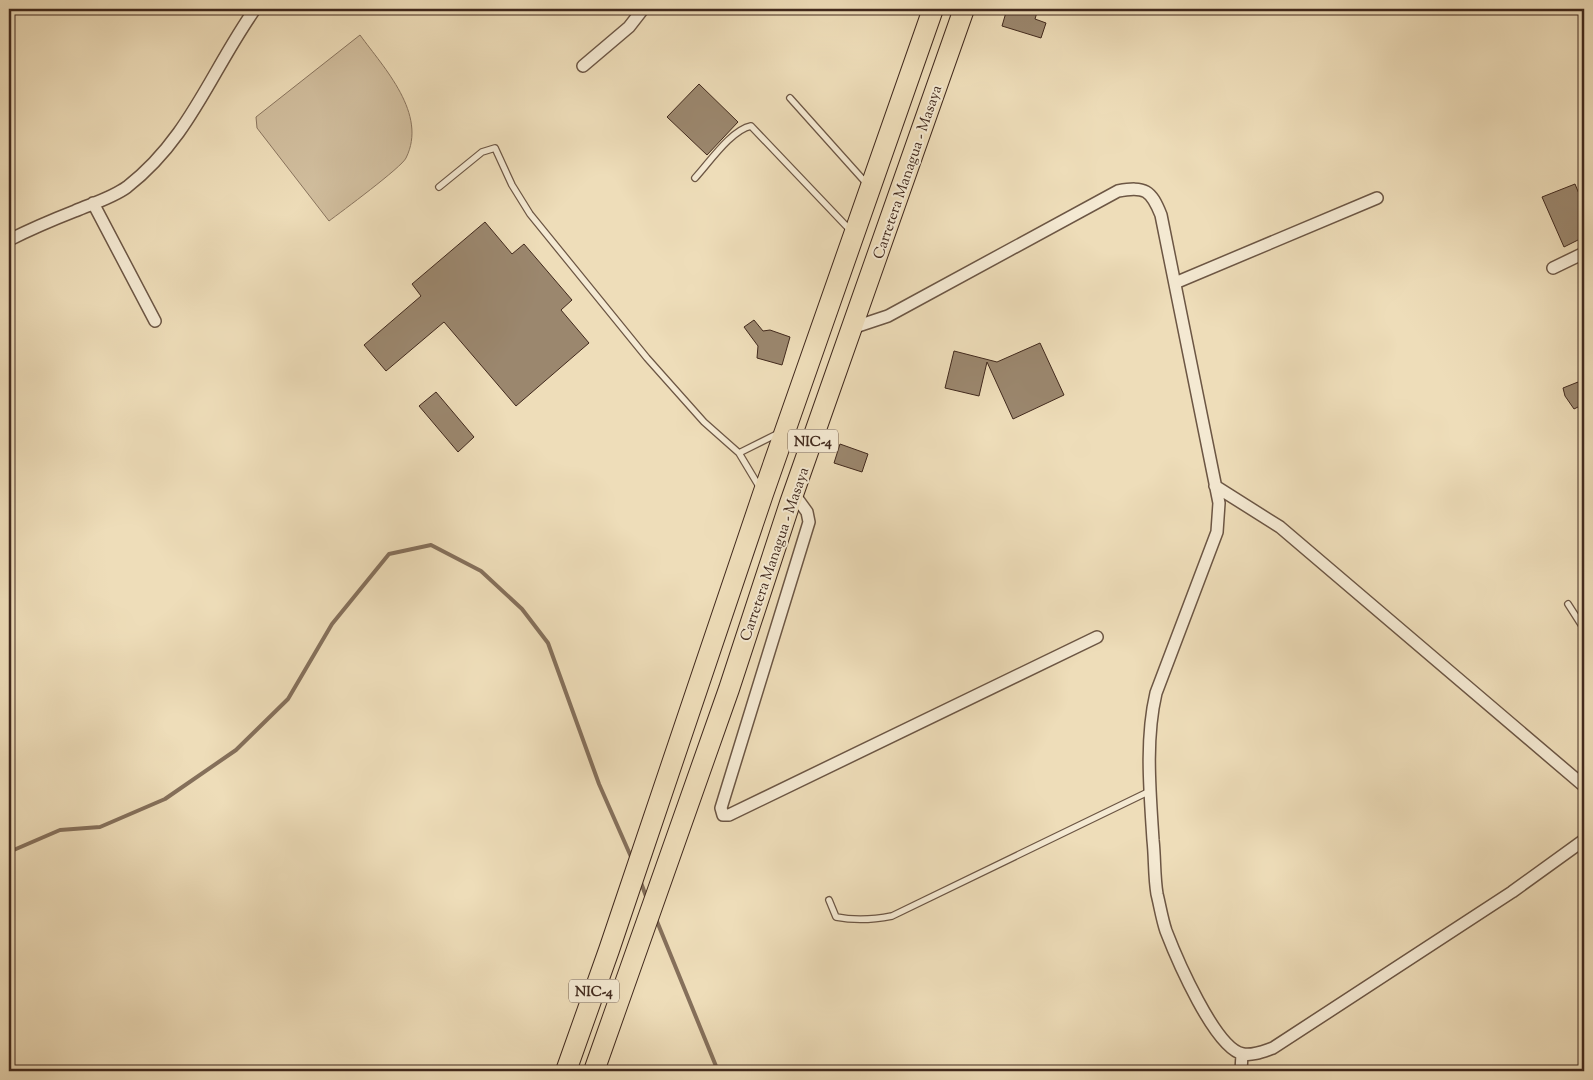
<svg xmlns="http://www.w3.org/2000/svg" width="1593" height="1080" font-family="'Sorts Mill Goudy',serif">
<rect width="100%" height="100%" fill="#eeddb9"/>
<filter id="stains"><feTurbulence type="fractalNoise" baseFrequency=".004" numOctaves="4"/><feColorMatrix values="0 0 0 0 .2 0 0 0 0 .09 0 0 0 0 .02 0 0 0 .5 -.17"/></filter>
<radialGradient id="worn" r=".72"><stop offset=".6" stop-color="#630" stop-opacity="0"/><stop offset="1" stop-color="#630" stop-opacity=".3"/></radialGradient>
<path fill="#d1be9e" stroke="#89745e" d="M 360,35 C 384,68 428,114 406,158 C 402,167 341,212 329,221 L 257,128 L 256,117 Z"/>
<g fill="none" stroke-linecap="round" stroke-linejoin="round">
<path stroke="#85705b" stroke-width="4" d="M 9,852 L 60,830 L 100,827 L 165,799 L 236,750 L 288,699 L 332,624 L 389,554 L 431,545 L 481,571 L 522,609 L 548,643 L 599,784 L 632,859
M 640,880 L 647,899
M 656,919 L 718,1071"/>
</g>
<path fill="#9b876e" stroke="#41291d" d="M 1007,9 L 1038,9 L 1035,19 L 1046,23 L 1041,38 L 1002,26 Z
M 699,84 L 738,122 L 707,155 L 667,117 Z
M 1575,184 L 1584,206 L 1584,237 L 1564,247 L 1542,197 Z
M 485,222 L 512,254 L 524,244 L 572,300 L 561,310 L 589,343 L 516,406 L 444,322 L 386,371 L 364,345 L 421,296 L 412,284 Z
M 754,320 L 763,331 L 770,330 L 790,337 L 782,365 L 757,358 L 758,346 L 744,327 Z
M 1040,343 L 1064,395 L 1013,419 L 987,362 L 979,396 L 945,388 L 954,351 L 997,362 Z
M 1578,382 L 1579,385 L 1584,383 L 1584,404 L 1574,409 L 1565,396 L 1563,388 Z
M 436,392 L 474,437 L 458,452 L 419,406 Z
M 840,444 L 868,454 L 862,472 L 834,463 Z"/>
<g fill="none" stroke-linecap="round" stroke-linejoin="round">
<defs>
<path id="lane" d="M 790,98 L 867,184
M 695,178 C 709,163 731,130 751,126 L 851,231
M 439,187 L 482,152 L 495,148 L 512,185 L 530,214 L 647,358 L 704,422 L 739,453 L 760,488
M 739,453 L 779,433
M 1568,604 L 1584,629
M 829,900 L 836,917 C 856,921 872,920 892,916 L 1150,791"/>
<path id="street" d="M 583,66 L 629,27 L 643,9
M 93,203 L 155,321
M 9,240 C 31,229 52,220 75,211 C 91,204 112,198 127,187 C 190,138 211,71 255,9
M 1553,268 L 1584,253
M 1175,283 L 1377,198
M 852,328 L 888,316 L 1118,191 C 1145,186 1151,190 1161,215 L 1219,503 L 1217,532 L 1156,693 C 1145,740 1150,792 1153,840 C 1155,858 1154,876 1157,894 C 1160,906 1162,919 1166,931 C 1176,957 1215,1049 1243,1054 C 1253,1056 1264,1051 1273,1048 L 1512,892 L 1584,840
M 1215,486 L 1280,527 L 1584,786
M 794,494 L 807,512 L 809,522 L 721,808 L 723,815 L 729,815 L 1097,637
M 1241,1071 L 1242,1054"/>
<path id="highway" d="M 566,1071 L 609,950 L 763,494 L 933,9
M 594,1071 L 729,689 L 790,503 L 964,9"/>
</defs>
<use href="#lane" stroke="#6c5644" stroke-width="8"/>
<use href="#street" stroke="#6c5644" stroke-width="14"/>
<use href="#highway" stroke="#41291d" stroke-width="22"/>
<use href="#lane" stroke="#f4e9d2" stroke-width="5.5"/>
<use href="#street" stroke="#f4e9d2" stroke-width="11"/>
<use href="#highway" stroke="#eeddb9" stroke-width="20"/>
</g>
<g text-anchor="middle" stroke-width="4" stroke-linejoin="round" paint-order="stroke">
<g fill="#f4e9d2" stroke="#776353" stroke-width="1">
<rect x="788" y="429.5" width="50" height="23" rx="4"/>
<rect x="569" y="979.5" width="50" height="23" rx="4"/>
</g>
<g font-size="14" font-weight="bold" fill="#41291d">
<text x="813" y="446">NIC-4</text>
<text x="594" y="996">NIC-4</text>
</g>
<g font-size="15" fill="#41291d" stroke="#f4e9d2">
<text transform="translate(907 172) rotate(-71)" y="5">Carretera Managua - Masaya</text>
<text transform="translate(774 554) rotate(-71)" y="5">Carretera Managua - Masaya</text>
</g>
</g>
<rect width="1593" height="1080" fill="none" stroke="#eeddb9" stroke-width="30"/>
<rect x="10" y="10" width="1573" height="1060" fill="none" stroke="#41291d" stroke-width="2.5"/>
<rect x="15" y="15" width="1563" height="1050" fill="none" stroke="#41291d"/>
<rect width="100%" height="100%" filter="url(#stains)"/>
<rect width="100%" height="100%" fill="url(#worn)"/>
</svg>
